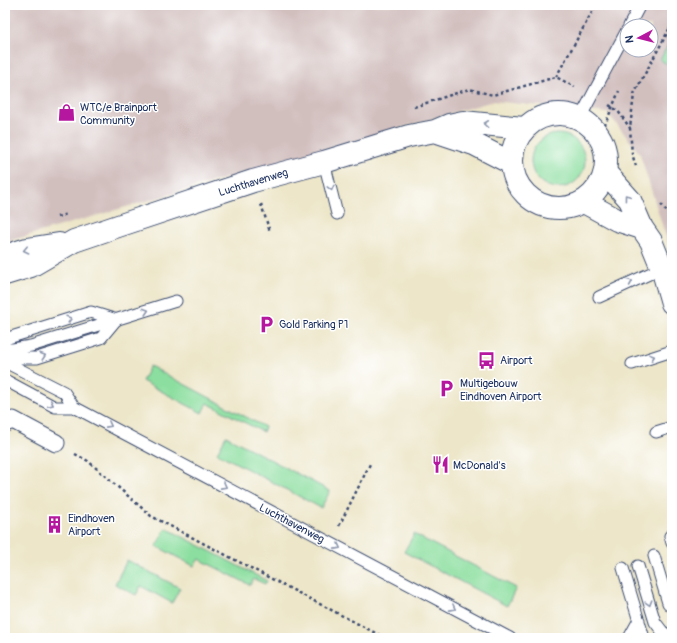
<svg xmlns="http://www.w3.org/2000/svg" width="677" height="643" font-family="Pangolin,sans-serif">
<rect width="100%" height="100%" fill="#fff"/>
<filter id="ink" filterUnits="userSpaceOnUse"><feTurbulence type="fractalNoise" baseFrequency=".025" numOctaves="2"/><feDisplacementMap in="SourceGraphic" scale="8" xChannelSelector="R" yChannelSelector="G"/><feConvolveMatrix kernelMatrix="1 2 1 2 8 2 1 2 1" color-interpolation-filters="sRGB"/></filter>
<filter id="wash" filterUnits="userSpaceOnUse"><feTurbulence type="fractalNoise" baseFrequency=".012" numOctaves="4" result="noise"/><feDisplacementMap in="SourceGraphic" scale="16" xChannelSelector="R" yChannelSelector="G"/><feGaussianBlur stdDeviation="0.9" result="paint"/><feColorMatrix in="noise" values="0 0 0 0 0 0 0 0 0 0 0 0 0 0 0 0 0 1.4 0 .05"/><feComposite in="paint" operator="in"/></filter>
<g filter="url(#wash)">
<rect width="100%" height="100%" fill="#ede6c9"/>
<path fill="#d1bfbe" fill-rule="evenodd" d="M 5,5 L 672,5 L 672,256 L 640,154 L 608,113 L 493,101 L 5,242 ZM 627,26 L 651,26 L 651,50 L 627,50 Z"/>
<path fill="#8bde9f" stroke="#53867e" d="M 670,41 L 672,41 L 672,67 L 660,60 Z
M531 161a27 27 0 1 1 54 0a27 27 0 1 1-54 0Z
M 150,366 L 265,427 L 263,432 L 207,403 L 202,413 L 142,381 Z
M 226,436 L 330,491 L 321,508 L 217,453 Z
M 166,528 L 267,581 L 265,584 L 254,579 L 250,585 L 199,559 L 194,566 L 156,546 Z
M 414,534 L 516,588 L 507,606 L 404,552 Z
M 127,560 L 180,588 L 172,603 L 141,586 L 136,595 L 115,584 Z"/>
</g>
<g filter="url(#ink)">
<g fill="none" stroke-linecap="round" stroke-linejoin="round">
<defs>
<path id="service" d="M 629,26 L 640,5
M 580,118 L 627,30
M 324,162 L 337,214
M 599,297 L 662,268
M 5,339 L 91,312 L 117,320
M 5,349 L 13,349 L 31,346 L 176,301
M 5,355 L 15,358 L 37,358 L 101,338 L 116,320
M 5,362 L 64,392 L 74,407
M 632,364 L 672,351
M 5,380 L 55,407 L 74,407 L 510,638
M 656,432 L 672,427
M 670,536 L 672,543
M 654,556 L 668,603 L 672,607
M 638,566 L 655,622 L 662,631 L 671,638
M 623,568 L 644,638
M 629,638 L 639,620"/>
<path id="pedestrian" d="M 5,423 L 13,420 L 56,443"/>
<path id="minor" d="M 605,172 L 630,200 L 642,228 L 651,241 L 662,268 L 672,303
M 584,202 L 617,220 L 642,228"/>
<path id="tertiary" d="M512 161a47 47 0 1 1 94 0a47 47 0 1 1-94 0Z
M 435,131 L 474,144 L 511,163
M 5,256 L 27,249 L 59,244
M 5,274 L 31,266 L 74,241 L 124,224 L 253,181 L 324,162 L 409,136 L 435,131 L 449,125 L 463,122 L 524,128"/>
</defs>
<use href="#service" stroke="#3a4a6e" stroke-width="13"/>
<use href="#pedestrian" stroke="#3a4a6e" stroke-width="19"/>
<use href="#minor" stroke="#3a4a6e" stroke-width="24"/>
<use href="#tertiary" stroke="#3a4a6e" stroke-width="24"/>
<path stroke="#3a4a6e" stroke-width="2.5" stroke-dasharray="3 3" stroke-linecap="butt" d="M 556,77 L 596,5
M 609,105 L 618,111 L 630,128
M 414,107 L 469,89 L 493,95 L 556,77 L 575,87
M 557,114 L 562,105
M 600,137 L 619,91
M 636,166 L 632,154 L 630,128 L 634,94 L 672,24
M 261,204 L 270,232
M 661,204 L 669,215 L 672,224
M 57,217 L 67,214
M 75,454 L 88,461 L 151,516 L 385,638
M 339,526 L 370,464"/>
<use href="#service" stroke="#fff" stroke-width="11"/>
<use href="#pedestrian" stroke="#fff" stroke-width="17"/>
<use href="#minor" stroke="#fff" stroke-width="22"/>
<use href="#tertiary" stroke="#fff" stroke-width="22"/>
</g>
<defs><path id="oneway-chevron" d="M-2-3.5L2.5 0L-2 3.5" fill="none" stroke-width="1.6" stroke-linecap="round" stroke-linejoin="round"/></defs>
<g stroke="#8d97ae">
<use href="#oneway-chevron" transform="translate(486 124) rotate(-174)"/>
<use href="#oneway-chevron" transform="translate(331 188) rotate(76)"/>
<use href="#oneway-chevron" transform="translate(627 197) rotate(-127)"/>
<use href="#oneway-chevron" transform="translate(26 250) rotate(167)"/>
<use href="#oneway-chevron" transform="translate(630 282) rotate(-23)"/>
<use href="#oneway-chevron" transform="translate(146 311) rotate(-17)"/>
<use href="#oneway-chevron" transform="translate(69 319) rotate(-17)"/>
<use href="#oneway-chevron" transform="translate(43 356) rotate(-18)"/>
<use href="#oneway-chevron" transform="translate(652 357) rotate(-18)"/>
<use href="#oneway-chevron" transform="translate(51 404) rotate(25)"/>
<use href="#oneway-chevron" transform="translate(109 425) rotate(28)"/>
<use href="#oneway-chevron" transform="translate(224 486) rotate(28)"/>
<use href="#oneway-chevron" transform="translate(338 547) rotate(28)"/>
<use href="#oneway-chevron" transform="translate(649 603) rotate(74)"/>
<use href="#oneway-chevron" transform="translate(453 608) rotate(28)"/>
</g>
</g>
<defs>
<symbol id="shop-bare" viewBox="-9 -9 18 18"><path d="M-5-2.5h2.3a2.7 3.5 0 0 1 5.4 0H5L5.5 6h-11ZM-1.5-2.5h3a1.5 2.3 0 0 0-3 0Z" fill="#b5179e" stroke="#fff" stroke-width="2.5" paint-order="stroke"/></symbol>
<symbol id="parking-bare" viewBox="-9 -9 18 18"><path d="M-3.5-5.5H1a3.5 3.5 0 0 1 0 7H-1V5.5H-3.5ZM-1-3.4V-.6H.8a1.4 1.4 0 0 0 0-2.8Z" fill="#b5179e" stroke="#fff" stroke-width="2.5" paint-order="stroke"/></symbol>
<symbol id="bus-bare" viewBox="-9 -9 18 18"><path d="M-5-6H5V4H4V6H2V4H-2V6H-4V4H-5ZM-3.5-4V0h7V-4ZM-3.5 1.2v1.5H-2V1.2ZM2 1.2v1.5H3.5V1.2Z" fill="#b5179e" stroke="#fff" stroke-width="2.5" paint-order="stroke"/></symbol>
<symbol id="restaurant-bare" viewBox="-9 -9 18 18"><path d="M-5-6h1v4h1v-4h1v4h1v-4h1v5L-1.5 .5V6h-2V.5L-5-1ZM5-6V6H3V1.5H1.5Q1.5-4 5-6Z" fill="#b5179e" stroke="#fff" stroke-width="2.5" paint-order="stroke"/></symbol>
<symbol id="building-bare" viewBox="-9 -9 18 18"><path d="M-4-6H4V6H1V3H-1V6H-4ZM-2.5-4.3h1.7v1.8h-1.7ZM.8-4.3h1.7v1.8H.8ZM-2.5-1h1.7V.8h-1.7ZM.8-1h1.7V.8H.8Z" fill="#b5179e" stroke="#fff" stroke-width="2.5" paint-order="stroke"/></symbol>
</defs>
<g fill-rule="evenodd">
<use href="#shop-bare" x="54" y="100" width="25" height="25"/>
<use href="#parking-bare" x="254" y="312" width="25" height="25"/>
<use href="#bus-bare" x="474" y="348" width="25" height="25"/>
<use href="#parking-bare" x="434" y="376" width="25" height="25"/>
<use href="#restaurant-bare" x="428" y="452" width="25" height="25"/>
<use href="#building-bare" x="42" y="512" width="25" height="25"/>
</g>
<g text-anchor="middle" stroke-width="3" stroke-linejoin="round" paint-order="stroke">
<g font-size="11" fill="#1b2f5e" stroke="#fff" text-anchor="start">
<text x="80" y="111">WTC/e Brainport<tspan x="80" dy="13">Community</tspan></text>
<text x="279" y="328">Gold Parking P1</text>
<text x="500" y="364">Airport</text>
<text x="460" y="387">Multigebouw<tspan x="460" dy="13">Eindhoven Airport</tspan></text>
<text x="453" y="469">McDonald's</text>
<text x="68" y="522">Eindhoven<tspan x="68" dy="13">Airport</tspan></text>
</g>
<g font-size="11" fill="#1b2f5e" stroke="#fff">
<text transform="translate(253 182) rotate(-17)" y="4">Luchthavenweg</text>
<text transform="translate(292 523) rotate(28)" y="4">Luchthavenweg</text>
</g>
</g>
<rect width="677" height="643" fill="none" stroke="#fff" stroke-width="20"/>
<g transform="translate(639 38) rotate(263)"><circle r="19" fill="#ffffff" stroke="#a4acbf"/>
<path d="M0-3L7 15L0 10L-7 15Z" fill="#b5179e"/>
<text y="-6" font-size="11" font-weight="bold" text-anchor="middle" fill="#1b2f5e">N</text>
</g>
</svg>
